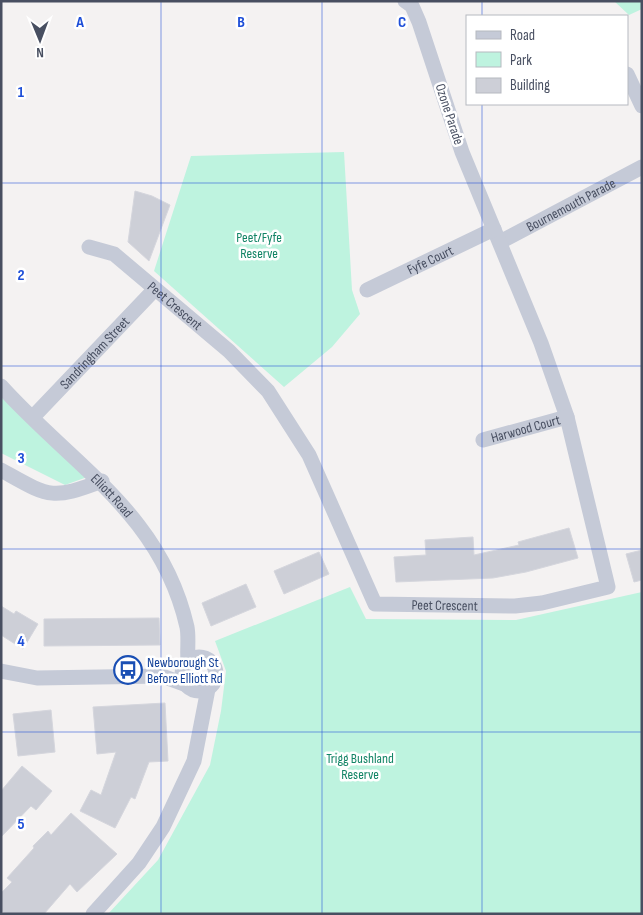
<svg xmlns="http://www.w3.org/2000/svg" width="643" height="915" font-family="'Sofia Sans Condensed',sans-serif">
<rect width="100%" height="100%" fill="#f4f2f2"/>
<path fill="#bef3df" d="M 614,1 L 642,1 L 642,9 L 629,15 Z
M 344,152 L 352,290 L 360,314 L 332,347 L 284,387 L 154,271 L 191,156 Z
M 1,397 L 90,476 L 65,485 L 1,453 Z
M 350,587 L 366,619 L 516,620 L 642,592 L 642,914 L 108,914 L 158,860 L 210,765 L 221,711 L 226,671 L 215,641 Z"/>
<path fill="#cdcfd7" stroke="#d5d6dd" d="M 135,191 L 152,196 L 170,205 L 149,261 L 128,242 Z
M 569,528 L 578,558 L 526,572 L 493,578 L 396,582 L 394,557 L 426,555 L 425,540 L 473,537 L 474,555 L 519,545 L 518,542 Z
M 642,550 L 642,580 L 634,582 L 626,554 Z
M 319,552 L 329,574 L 284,594 L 274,571 Z
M 246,584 L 256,607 L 211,626 L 202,603 Z
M 1,606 L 14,614 L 16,611 L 38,624 L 23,649 L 1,635 Z
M 159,618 L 160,645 L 44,646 L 44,619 Z
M 165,703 L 168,761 L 149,762 L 135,799 L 131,797 L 115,828 L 80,811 L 91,790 L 101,795 L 116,752 L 97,754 L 93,707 Z
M 51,710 L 55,752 L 18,756 L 13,714 Z
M 22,766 L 52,791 L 36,810 L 31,806 L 1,837 L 1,791 Z
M 71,813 L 117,854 L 77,892 L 70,884 L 44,914 L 5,914 L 1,910 L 1,893 L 12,882 L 7,878 L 34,848 L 33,846 L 48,831 L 51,835 Z"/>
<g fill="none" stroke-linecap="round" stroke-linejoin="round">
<g stroke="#c5cad7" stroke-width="15">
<path d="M 627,74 L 642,106"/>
<path id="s1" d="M 500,242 L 642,167"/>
<path id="s2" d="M 89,247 L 114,254 L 229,351 L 268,391 L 309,455 L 375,604 L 515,606 L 542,603 L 608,587 L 567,417 L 541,343 L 462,152 L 419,22 L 412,6 L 405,1"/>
<path id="s3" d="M 367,290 L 494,229"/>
<path id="s4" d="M 1,386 C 73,466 161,513 187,627 C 189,637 187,650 188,661"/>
<path id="s5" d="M 33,417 L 155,289"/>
<path id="s6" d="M 483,440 L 567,417"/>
<path d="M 1,470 C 48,496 50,501 102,481"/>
<circle cx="199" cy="674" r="17"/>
<path d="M 1,671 L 37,678 L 162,676 L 184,684"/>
<path d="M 93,914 L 139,863 L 163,827 L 194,761 L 208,689"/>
</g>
</g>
<path fill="none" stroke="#1d4ed8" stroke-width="1" stroke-opacity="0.55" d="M 161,1 L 161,914M 322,1 L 322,914M 482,1 L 482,16M 482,104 L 482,914M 1,183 L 642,183M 1,366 L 642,366M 1,549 L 642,549M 1,732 L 642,732"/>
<defs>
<symbol id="bus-ring" viewBox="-11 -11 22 22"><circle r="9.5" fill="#fff" stroke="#1a4fb4" stroke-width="1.5"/><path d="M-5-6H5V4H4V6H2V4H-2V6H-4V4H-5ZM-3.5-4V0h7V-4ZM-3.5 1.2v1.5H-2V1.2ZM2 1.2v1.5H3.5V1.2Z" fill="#1a4fb4"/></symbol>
</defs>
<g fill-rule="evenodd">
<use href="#bus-ring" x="112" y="654" width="32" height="32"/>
</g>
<g text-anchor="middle" stroke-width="5" stroke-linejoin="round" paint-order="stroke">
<g font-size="14" fill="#484f61" stroke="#fff">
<text transform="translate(450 114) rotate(72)" y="5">Ozone Parade</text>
<text dy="5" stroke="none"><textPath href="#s1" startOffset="80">Bournemouth Parade</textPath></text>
<text dy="5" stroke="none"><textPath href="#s3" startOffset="70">Fyfe Court</textPath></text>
<text dy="5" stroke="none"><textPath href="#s2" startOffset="106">Peet Crescent</textPath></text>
<text dy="5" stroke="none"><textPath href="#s5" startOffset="89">Sandringham Street</textPath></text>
<text dy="5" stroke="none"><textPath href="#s6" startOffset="44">Harwood Court</textPath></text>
<text dy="5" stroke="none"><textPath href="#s4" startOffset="156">Elliott Road</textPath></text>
<text dy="5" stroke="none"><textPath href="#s2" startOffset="541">Peet Crescent</textPath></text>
</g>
<g font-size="14" fill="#118465" stroke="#fff">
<text x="259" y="242">Peet/Fyfe<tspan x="259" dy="16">Reserve</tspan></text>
<text x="360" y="763">Trigg Bushland<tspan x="360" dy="16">Reserve</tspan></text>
</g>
<g font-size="14" fill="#164399" stroke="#fff" text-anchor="start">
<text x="147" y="667">Newborough St<tspan x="147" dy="16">Before Elliott Rd</tspan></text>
</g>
</g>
<g font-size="16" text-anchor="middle" font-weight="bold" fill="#1d4ed8" stroke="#fff" stroke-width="5" stroke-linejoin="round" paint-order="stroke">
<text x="80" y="27">A</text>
<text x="241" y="27">B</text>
<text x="402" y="27">C</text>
<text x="21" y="97">1</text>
<text x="21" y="280">2</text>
<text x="21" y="463">3</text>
<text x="21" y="646">4</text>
<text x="21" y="829">5</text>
</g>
<rect width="643" height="915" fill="none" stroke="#484f61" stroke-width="5"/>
<rect x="466" y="15" width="162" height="90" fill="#ffffff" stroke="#b6b9c0"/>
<rect x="476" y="31" width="25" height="8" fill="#c5cad7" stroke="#b6b9c0"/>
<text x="510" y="40" font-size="15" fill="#484f61">Road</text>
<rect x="476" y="52" width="25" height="15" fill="#bef3df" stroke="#b6b9c0"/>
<text x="510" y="65" font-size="15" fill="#484f61">Park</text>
<rect x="476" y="78" width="25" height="15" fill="#cdcfd7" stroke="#b6b9c0"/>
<text x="510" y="90" font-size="15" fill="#484f61">Building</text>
<g transform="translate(40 40) rotate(179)" stroke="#ffffff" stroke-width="4" paint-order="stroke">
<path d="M0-4L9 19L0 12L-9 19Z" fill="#484f61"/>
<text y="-8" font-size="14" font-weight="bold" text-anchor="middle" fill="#484f61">N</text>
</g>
</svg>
